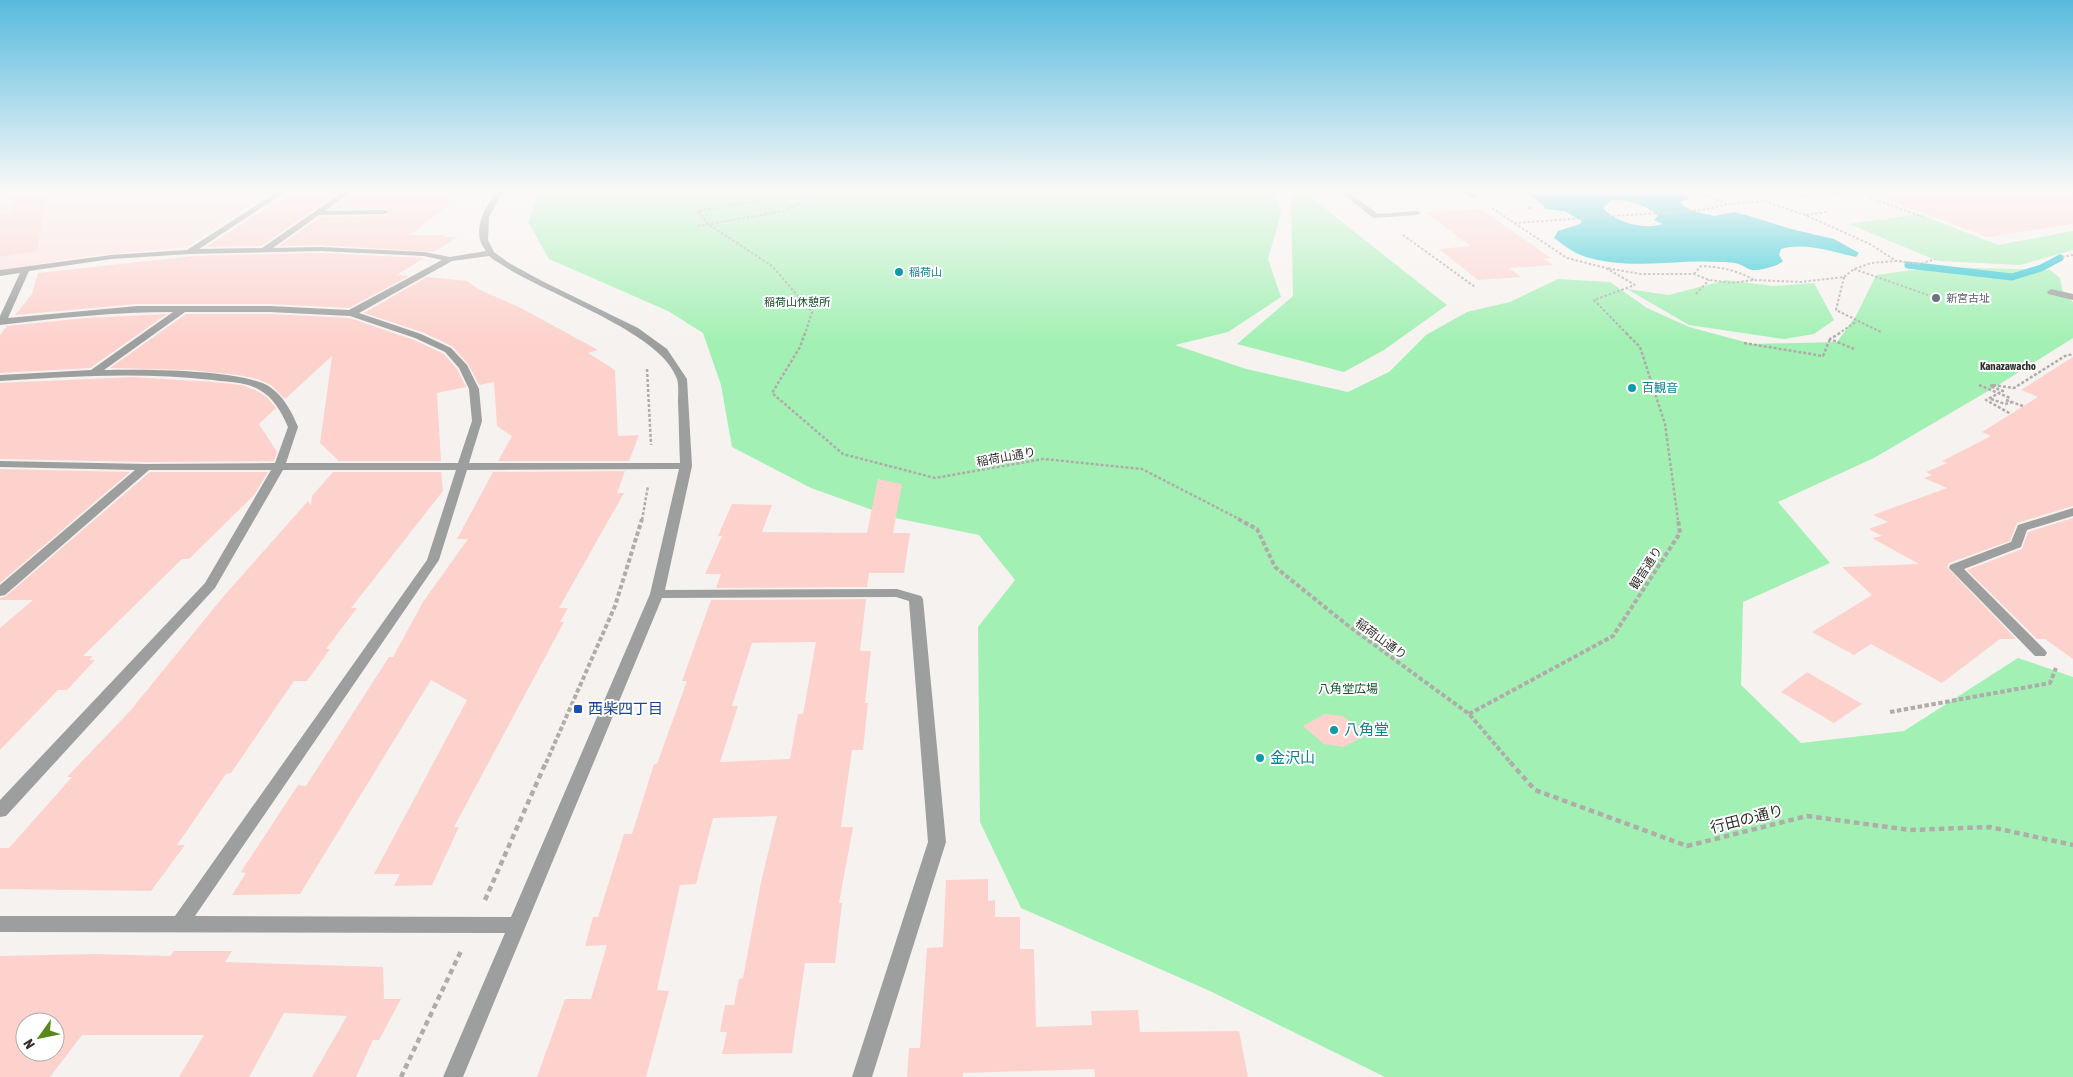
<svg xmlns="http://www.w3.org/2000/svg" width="2073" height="1077" font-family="'Asap Condensed','Noto Sans JP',sans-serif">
<rect width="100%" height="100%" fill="#f6f2ef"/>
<path fill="#fde2df" d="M 0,190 L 275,190 L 189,245 L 179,248 L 83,257 L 0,270 Z"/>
<path fill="#a3f0b4" d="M 540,190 L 1282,190 L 1275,194 L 1281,213 L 1268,259 L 1281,297 L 1228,332 L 1175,345 L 1246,369 L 1348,392 L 1389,372 L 1426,335 L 1467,312 L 1510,302 L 1558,279 L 1610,282 L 1647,308 L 1689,327 L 1752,344 L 1837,342 L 1856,316 L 1876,275 L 1934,267 L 2050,270 L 2060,278 L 2063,293 L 2073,302 L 2073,338 L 2000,384 L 1874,458 L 1778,502 L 1830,563 L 1743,602 L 1741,685 L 1801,743 L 1904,731 L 2018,658 L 2073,677 L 2073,1077 L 1385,1077 L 1210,991 L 1021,908 L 980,822 L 978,627 L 1015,580 L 979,535 L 895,518 L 811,488 L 732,447 L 721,385 L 703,333 L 668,311 L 549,259 L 528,222 Z
M 1304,192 L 1447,305 L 1384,350 L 1344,372 L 1237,344 L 1293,296 L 1291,195 Z
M 1919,214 L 1998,245 L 2073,231 L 2073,250 L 2020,265 L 1938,261 L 1849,224 Z
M 1726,280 L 1773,286 L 1814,283 L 1834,320 L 1814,334 L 1784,339 L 1689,325 L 1627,289 L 1669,295 Z"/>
<path fill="#1ec4d0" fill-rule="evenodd" d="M 1498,190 L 1674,190 L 1688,196 L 1688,199 L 1681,202 L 1683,206 L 1696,212 L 1714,216 L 1734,212 L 1746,215 L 1791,229 L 1834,239 L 1859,253 L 1856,257 C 1832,252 1806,242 1781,249 L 1779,255 L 1783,261 C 1778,266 1762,270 1755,270 C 1750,271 1746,267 1741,265 C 1735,262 1726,262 1719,262 C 1676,259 1633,270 1590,258 C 1576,255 1565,246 1554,238 L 1558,231 L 1580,224 L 1582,221 L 1564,211 L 1545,209 L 1543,205 L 1523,190 ZM 1612,200 C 1627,200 1647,204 1658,216 L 1654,220 L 1663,224 C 1645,230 1616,223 1603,208 Z"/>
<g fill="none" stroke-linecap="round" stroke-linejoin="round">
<path stroke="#1ec4d0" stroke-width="7" d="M 1908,265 L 2012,277 L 2041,268 L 2060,258"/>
</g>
<path fill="#fdd2cd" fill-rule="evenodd" d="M 47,190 L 37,251 L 0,257 L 0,214 L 12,212 L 13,195 Z
M 307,190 L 343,190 L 261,246 L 206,247 L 292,192 L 303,192 Z
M 355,190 L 454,190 L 442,201 L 454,201 L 410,235 L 445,235 L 442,237 L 458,237 L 434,252 L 321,245 L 279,246 L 320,217 L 385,216 L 391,213 L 385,208 L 331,209 Z
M 1933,190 L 2052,190 L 2073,196 L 2073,224 L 1987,237 L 1883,198 Z
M 1481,209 L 1551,258 L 1544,259 L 1553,265 L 1509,268 L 1521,277 L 1478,280 L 1439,249 L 1471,246 L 1425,212 Z
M 321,253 L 424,258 L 397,275 L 409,276 L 349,308 L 270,304 L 137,304 L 15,315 L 32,294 L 38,273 L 194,256 Z
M 427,277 L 467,281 L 480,290 L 519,307 L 598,350 L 588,353 L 615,370 L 618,436 L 639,435 L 629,461 L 498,461 L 512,436 L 497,426 L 494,382 L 479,385 L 468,364 L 452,346 L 422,332 L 364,313 Z
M 167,314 L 90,368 L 0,373 L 0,335 L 7,326 L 86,318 Z
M 186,314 L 270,314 L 350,318 L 414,340 L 444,354 L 457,369 L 466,387 L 437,393 L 441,461 L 339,461 L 320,443 L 332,356 L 285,399 L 271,385 L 257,379 L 238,375 L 190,370 L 110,368 Z
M 2073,357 L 2073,506 L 2017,523 L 2010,541 L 1949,563 L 1947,567 L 2016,639 L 2000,639 L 1942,683 L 1871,644 L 1854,655 L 1812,632 L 1872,595 L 1842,567 L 1919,564 L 1872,538 L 1882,536 L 1869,529 L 1888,522 L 1873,515 L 1947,488 L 1924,478 L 1932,475 L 1926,472 L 1947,463 L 1942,461 L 1991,436 L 1982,432 L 2038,397 L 2021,390 Z
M 133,377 L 213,382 L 242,385 L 257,391 L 267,397 L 276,408 L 259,424 L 277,452 L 274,461 L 146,462 L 0,459 L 0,383 Z
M 0,469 L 130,472 L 0,583 Z
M 625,471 L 617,493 L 624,493 L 559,608 L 568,608 L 560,622 L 564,622 L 454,827 L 459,827 L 432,885 L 394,886 L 400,874 L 374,874 L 467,700 L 431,680 L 300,894 L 232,895 L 246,873 L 241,872 L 298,785 L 306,786 L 389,657 L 393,657 L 423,602 L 468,539 L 457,539 L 493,472 Z
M 150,472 L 268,472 L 254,495 L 189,559 L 182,559 L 83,656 L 93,656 L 89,660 L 95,660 L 67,690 L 58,690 L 0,750 L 0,628 L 33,600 L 0,600 L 0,598 L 6,596 Z
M 333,472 L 441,472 L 443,491 L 351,608 L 357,608 L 326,649 L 330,649 L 307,681 L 294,681 L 231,773 L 226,774 L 177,845 L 185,845 L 151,891 L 0,889 L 0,848 L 9,848 L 72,777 L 67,777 L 130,711 L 223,597 L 308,501 L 311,506 L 312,496 Z
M 878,479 L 902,484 L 893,533 L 910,533 L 904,573 L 869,573 L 867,587 L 716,588 L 721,574 L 705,574 L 722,536 L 718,536 L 732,504 L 772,505 L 762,532 L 867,533 Z
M 2073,518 L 2073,659 L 2045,639 L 2037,639 L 1967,570 L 2022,549 L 2028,532 Z
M 866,599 L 860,651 L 871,651 L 865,703 L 868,703 L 863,750 L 852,750 L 841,827 L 853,827 L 839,903 L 842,903 L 835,963 L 805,963 L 792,1053 L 722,1054 L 727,1032 L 720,1032 L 725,1005 L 734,1005 L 739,979 L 743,978 L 761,882 L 777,816 L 713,818 L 696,884 L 680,885 L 657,990 L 669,991 L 646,1077 L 537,1077 L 565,999 L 591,999 L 607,945 L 585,946 L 593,917 L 598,917 L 624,834 L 632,834 L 654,764 L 657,764 L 687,681 L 682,681 L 711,600 ZM 816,642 L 803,714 L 798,714 L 790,759 L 720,762 L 738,706 L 732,706 L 752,643 Z
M 1807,672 L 1862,704 L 1834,723 L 1781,692 Z
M 1325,714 L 1343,716 L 1366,735 L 1344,747 L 1324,744 L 1303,726 Z
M 988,879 L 988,901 L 995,900 L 995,917 L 1020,917 L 1020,949 L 1034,949 L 1036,1027 L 1092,1025 L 1091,1011 L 1138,1010 L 1140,1032 L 1239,1031 L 1248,1077 L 1095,1077 L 1094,1069 L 963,1073 L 963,1077 L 907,1077 L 909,1048 L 920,1048 L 927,948 L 943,947 L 946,880 Z
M 174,951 L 232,951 L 225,962 L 383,967 L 384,999 L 401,999 L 379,1040 L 373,1040 L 356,1077 L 312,1077 L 347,1016 L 284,1013 L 249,1077 L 179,1077 L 204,1035 L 82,1035 L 50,1077 L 0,1077 L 0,956 L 94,954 L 170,956 ZM 25,1022 L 55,1022 L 55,1052 L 25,1052 Z"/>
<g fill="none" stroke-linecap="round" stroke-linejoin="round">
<path stroke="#afacaa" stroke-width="2" stroke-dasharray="2.5 2" stroke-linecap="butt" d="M 763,190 L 763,200 L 698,211 L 708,224 L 772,266 L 812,312 L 805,334
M 1691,190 L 1727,204
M 1799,196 L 1809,195
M 1870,198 L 1926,218
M 1492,208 L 1567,258 L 1606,268 L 1635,285
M 1528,208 L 1533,208
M 1806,215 L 1827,212
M 1514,223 L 1702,210 L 1728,204 L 1764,201 L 1805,215 L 1870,244 L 1896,261 L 1871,263 L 1854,269 L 1844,277 L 1801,282 L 1754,280 L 1731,283 L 1709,280 L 1694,274 L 1641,274 L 1606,268
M 698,226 L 784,211 L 826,190
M 1403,235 L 1475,287
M 2062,257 L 2073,255
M 1902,261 L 1896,261 L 1920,264 L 1935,259
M 1854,269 L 1928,295
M 1694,274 L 1701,266 C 1720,267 1737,270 1754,280
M 1844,277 L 1836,310 L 1881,332
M 1696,294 L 1709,280
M 1627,334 L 1594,300 L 1635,285
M 1838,334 L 1857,321"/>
<path stroke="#afacaa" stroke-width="2.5" stroke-dasharray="3 2" stroke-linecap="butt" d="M 805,333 L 800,347 L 772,393 L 843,454 L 935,478 L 1043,459 L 1142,469 L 1241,520
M 1626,333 L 1640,347 L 1665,424 L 1678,520
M 1840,333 L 1830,339 L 1854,349
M 1744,343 L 1823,356 L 1830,339
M 647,369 L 651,445
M 1979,385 L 2010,398
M 1993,385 L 2014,388 L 2065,356 L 2073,354
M 1993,385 L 1990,386 L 2003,391 L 1986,400 L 2011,414
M 1991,399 L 2005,404 L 2013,402
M 2006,400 L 2023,406
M 642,520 L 648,486"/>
<path stroke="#afacaa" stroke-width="4" stroke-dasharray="4.5 2.5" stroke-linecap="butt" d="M 1238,519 L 1257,529 L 1275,567 L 1346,624 L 1469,714 L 1511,763
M 1890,712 L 2050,683 L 2056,668
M 1469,714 L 1613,636 L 1680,533 L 1678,519
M 546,763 L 615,606 L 642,519"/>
<path stroke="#afacaa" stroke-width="4.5" stroke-dasharray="5.5 4" stroke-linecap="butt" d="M 1510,762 L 1535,790 L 1687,846 L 1807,816 L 1910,830 L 1990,827 L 2073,845
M 485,900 L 546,762
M 401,1077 L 461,951"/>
<path fill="#9c9f9e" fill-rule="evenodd" d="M 280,190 L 288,190 L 199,249 L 262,248 L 346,190 L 353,190 L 325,211 L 385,210 L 389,212 L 385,214 L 319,215 L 273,248 L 321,247 L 424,252 L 450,257 L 486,251 C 484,248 481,244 480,240 C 476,223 487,201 500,190 L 507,190 L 500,197 L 489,217 L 488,240 L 494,252 L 509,263 L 542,281 L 638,328 L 667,349 L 687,379 L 692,466 L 665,590 L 897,589 L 921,596 L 923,599 L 946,842 L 872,1077 L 852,1077 L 928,842 L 909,601 L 896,597 L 662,598 L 463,1077 L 443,1077 L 505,933 L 0,932 L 0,916 L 175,916 L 427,560 L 456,470 L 283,470 L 215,588 L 6,816 L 0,817 L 0,800 L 205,583 L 271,470 L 149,470 L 5,595 L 0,596 L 0,585 L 135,470 L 0,467 L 0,461 L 146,464 L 275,463 L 288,427 C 281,411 273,397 258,389 C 246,382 227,382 213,380 C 142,372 71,376 0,381 L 0,375 L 91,370 L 173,312 C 115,312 57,318 0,325 L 0,316 L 20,273 L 0,276 L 0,270 L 111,255 L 187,250 ZM 321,251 L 424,256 L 442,260 L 349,310 L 270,306 L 137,306 L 8,318 L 29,271 L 111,259 L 189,254 ZM 489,256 C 533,291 661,329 677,379 C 679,385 678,395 678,402 C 679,422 679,442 680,463 L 469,463 L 482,421 L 479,389 L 467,365 L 451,348 L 421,334 L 359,313 L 452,261 ZM 185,312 L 270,312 L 350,316 L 415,338 L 445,352 L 459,368 L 469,389 L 472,421 L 458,463 L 286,463 L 298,427 C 292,412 284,397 270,387 C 243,369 139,369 104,370 ZM 679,469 L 650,594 L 511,917 L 195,916 L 439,560 L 467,470 Z
M 1338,190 L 1346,190 L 1378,214 L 1417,211 L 1421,213 L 1417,215 L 1373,218 Z
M 1462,190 L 1470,190 L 1479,196 L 1472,198 Z
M 1825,190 L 1854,190 L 1834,194 Z
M 2051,289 L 2073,294 L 2073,300 L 2048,294 L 2047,292 Z
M 2073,508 L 2073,516 L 2027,530 L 2021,547 L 1964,569 L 2045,650 L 2047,653 L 2045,656 L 2035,656 L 1949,568 L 1950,565 L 2011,542 L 2018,525 Z"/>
</g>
<linearGradient id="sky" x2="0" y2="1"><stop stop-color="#57bade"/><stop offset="0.56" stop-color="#fbf9f8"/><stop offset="1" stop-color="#fbf9f8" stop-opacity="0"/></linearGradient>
<rect width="2073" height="340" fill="url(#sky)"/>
<g fill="#0f9aa8" stroke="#fff" stroke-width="2">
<circle cx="899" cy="272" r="5"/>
<circle cx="1632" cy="388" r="5"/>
<circle cx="1334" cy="730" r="5"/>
<circle cx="1260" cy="758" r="5"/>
</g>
<circle fill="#6b7280" stroke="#fff" stroke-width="2" cx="1936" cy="298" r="5"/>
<rect fill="#1a4fb4" stroke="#fff" stroke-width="2" x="573" y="704" width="10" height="10" rx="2.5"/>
<g text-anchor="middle" stroke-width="4" stroke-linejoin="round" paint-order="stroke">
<g font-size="11" fill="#0d838f" stroke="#fff" text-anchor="start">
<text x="909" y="276">稲荷山</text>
</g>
<g font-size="11" fill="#5b616d" stroke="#fff" text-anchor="start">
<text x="1946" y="302">新宮古址</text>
</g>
<g font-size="11" fill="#135128" stroke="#fff">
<text x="797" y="306">稲荷山休憩所</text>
</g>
<g font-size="11" font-weight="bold" fill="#31302e" stroke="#fff">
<text x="2008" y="370">Kanazawacho</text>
</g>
<g font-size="12" fill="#0d838f" stroke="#fff" text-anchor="start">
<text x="1642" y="392">百観音</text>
</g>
<g font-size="12" fill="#31302e" stroke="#fff">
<text transform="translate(1006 457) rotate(-10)" y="4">稲荷山通り</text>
<text transform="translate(1646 568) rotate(-57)" y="4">観音通り</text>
<text transform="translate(1381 639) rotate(36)" y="4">稲荷山通り</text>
</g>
<g font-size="12" fill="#135128" stroke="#fff">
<text x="1348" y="693">八角堂広場</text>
</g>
<g font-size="15" fill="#164399" stroke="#fff" text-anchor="start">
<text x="588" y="714">西柴四丁目</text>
</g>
<g font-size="15" fill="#0d838f" stroke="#fff" text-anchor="start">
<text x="1344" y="735">八角堂</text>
<text x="1270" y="763">金沢山</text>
</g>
<g font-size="15" fill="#31302e" stroke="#fff">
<text transform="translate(1747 819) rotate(-14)" y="5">行田の通り</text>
</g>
</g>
<g transform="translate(40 1037) rotate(237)"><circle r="24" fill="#ffffff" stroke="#adacab"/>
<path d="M0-4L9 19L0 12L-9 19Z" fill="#58881a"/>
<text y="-8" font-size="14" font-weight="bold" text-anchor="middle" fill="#31302e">N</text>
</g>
</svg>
